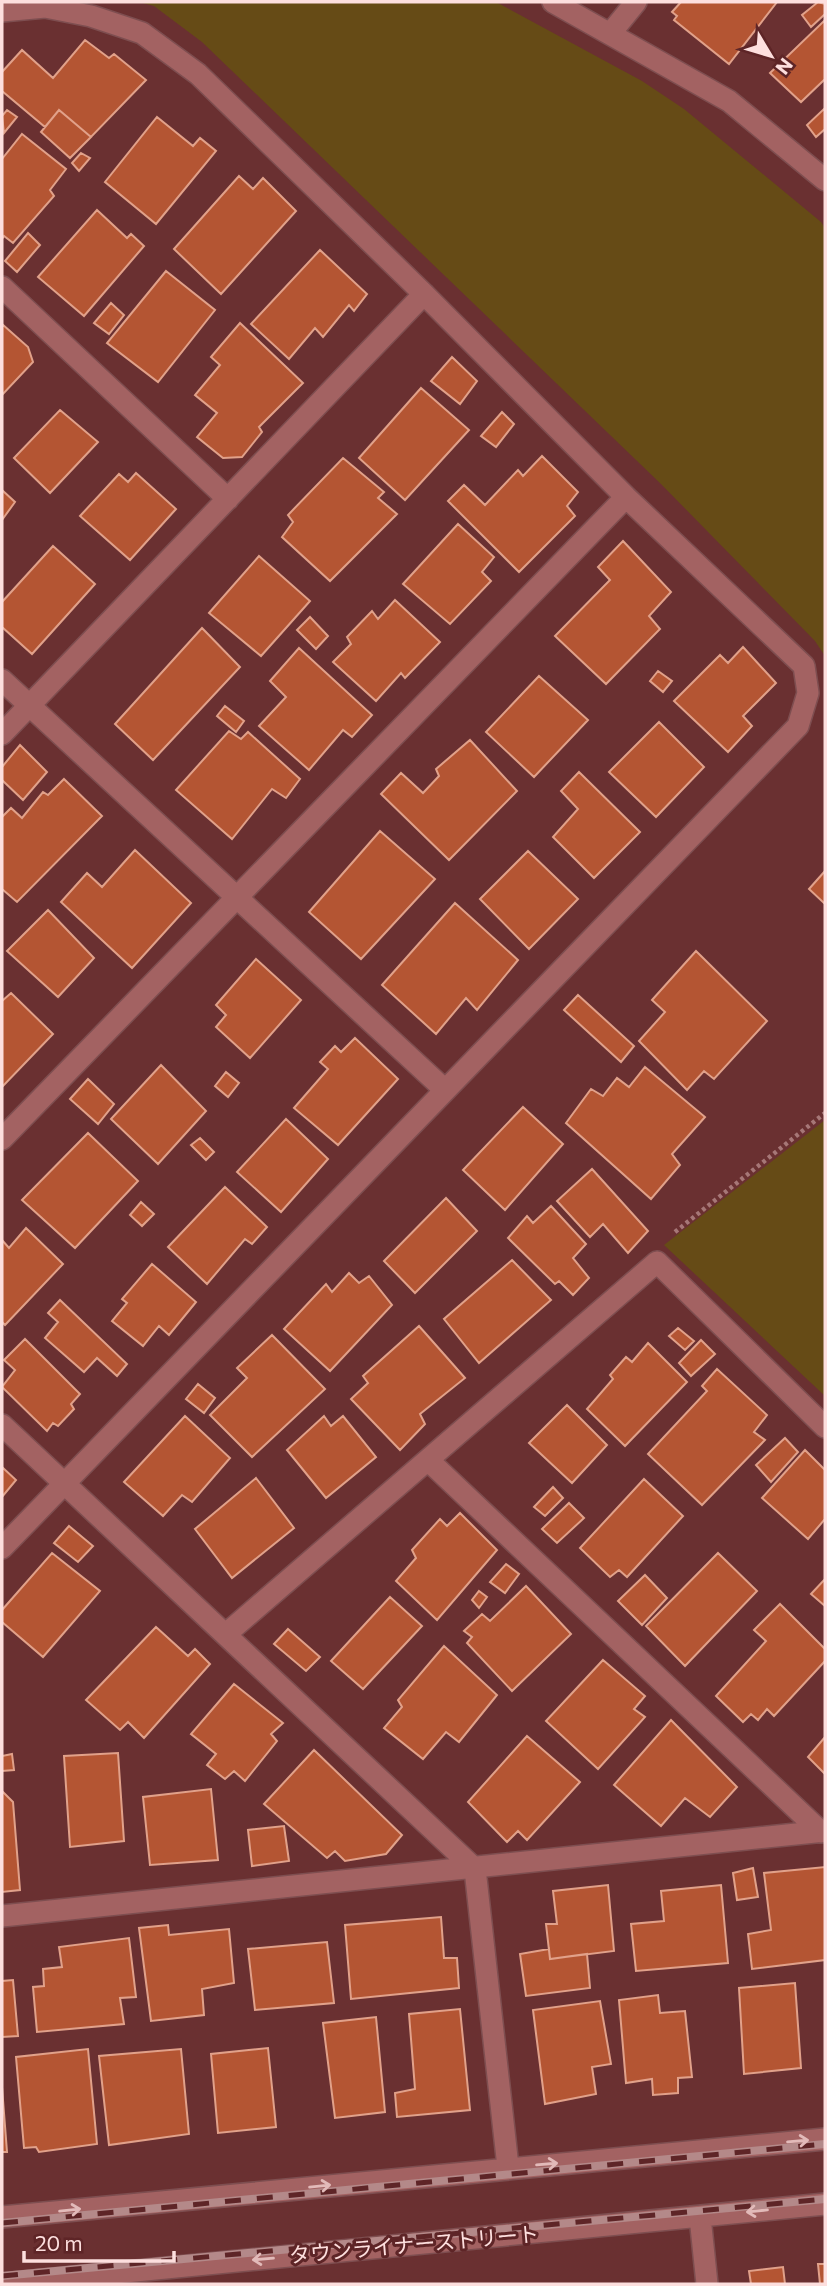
<svg xmlns="http://www.w3.org/2000/svg" width="827" height="2286" font-family="Commissioner,'Noto Sans JP',sans-serif">
<rect width="100%" height="100%" fill="#6a3031"/>
<path fill="#664b16" d="M 139,2 L 496,2 L 642,81 L 684,109 L 821,222 L 825,228 L 825,656 L 815,641 L 661,484 L 202,42 L 154,6 Z
M 825,1120 L 825,1396 L 664,1245 Z"/>
<path fill="#b45533" stroke="#e1a18a" stroke-width="2" d="M 681,2 L 777,2 L 729,64 L 674,20 L 677,16 L 672,12 Z
M 818,2 L 825,4 L 825,14 L 811,27 L 802,15 Z
M 825,20 L 825,79 L 801,102 L 770,73 Z
M 85,40 L 109,58 L 114,54 L 146,80 L 91,137 L 59,110 L 45,127 L 2,91 L 2,72 L 22,50 L 53,78 Z
M 825,108 L 825,129 L 816,137 L 807,125 Z
M 7,110 L 17,117 L 4,133 L 2,116 Z
M 59,110 L 91,137 L 70,158 L 41,132 Z
M 157,117 L 193,146 L 200,138 L 216,151 L 156,224 L 105,182 Z
M 22,134 L 66,169 L 50,190 L 54,196 L 13,243 L 4,236 L 2,239 L 2,159 Z
M 81,153 L 90,158 L 79,171 L 72,163 Z
M 239,176 L 253,189 L 263,178 L 296,211 L 221,294 L 174,249 Z
M 97,210 L 127,238 L 131,234 L 144,246 L 84,316 L 38,277 Z
M 28,233 L 40,245 L 17,272 L 5,261 Z
M 320,250 L 367,294 L 354,311 L 349,305 L 323,337 L 315,328 L 289,359 L 251,324 Z
M 166,271 L 215,310 L 158,382 L 107,343 Z
M 111,303 L 124,315 L 109,334 L 94,323 Z
M 240,323 L 303,383 L 259,427 L 262,432 L 242,457 L 223,458 L 197,437 L 217,413 L 195,395 L 220,365 L 211,357 Z
M 2,324 L 28,347 L 33,362 L 2,395 Z
M 452,357 L 477,381 L 460,404 L 431,381 Z
M 421,388 L 469,430 L 405,500 L 359,458 Z
M 60,410 L 98,442 L 50,493 L 14,458 Z
M 502,412 L 514,424 L 496,447 L 481,436 Z
M 542,456 L 578,492 L 567,506 L 575,516 L 519,572 L 448,501 L 464,485 L 485,505 L 518,470 L 523,476 Z
M 343,458 L 384,492 L 378,498 L 397,514 L 330,581 L 282,537 L 293,522 L 288,515 Z
M 136,473 L 176,509 L 130,560 L 80,516 L 119,474 L 128,482 Z
M 2,490 L 15,502 L 2,520 Z
M 458,524 L 494,557 L 482,572 L 491,581 L 450,624 L 403,584 Z
M 623,541 L 671,592 L 649,616 L 660,629 L 606,684 L 555,636 L 610,580 L 598,567 Z
M 53,546 L 95,584 L 32,654 L 2,627 L 2,602 Z
M 259,556 L 310,601 L 261,656 L 209,613 Z
M 395,600 L 440,642 L 405,678 L 401,673 L 376,701 L 333,662 L 351,644 L 347,637 L 372,611 L 378,619 Z
M 310,617 L 328,636 L 316,649 L 297,630 Z
M 202,628 L 240,667 L 153,760 L 115,724 Z
M 743,647 L 776,683 L 743,716 L 752,726 L 728,752 L 674,701 L 720,655 L 728,663 Z
M 299,648 L 372,715 L 352,737 L 343,730 L 309,770 L 259,726 L 286,697 L 270,681 Z
M 658,671 L 672,681 L 663,692 L 650,681 Z
M 539,676 L 588,720 L 534,777 L 486,732 Z
M 225,706 L 244,721 L 236,732 L 217,716 Z
M 659,722 L 704,767 L 656,817 L 609,772 Z
M 229,731 L 241,739 L 248,732 L 300,779 L 286,798 L 272,789 L 232,839 L 176,790 Z
M 470,740 L 517,791 L 449,860 L 381,794 L 401,773 L 423,793 L 439,776 L 436,769 Z
M 20,745 L 47,772 L 23,800 L 2,780 L 2,767 Z
M 579,772 L 640,832 L 594,878 L 553,837 L 578,809 L 561,791 Z
M 64,779 L 102,816 L 17,902 L 2,889 L 2,817 L 11,808 L 22,818 L 43,792 L 48,795 Z
M 380,831 L 435,879 L 361,959 L 309,912 Z
M 135,850 L 191,903 L 132,968 L 61,902 L 87,873 L 102,887 Z
M 528,851 L 578,899 L 529,949 L 480,899 Z
M 825,871 L 825,904 L 809,889 Z
M 455,903 L 518,960 L 477,1010 L 466,998 L 436,1034 L 382,985 Z
M 48,910 L 94,958 L 58,997 L 7,951 Z
M 696,951 L 767,1021 L 714,1079 L 704,1071 L 687,1090 L 639,1041 L 665,1012 L 652,1000 Z
M 256,959 L 301,1000 L 250,1058 L 216,1027 L 226,1015 L 216,1005 Z
M 11,993 L 53,1034 L 2,1087 L 2,1001 Z
M 578,995 L 634,1046 L 621,1062 L 564,1010 Z
M 355,1038 L 398,1079 L 338,1145 L 294,1108 L 328,1069 L 320,1062 L 335,1046 L 341,1052 Z
M 161,1065 L 206,1111 L 158,1164 L 111,1119 Z
M 645,1067 L 705,1117 L 672,1154 L 680,1165 L 651,1199 L 566,1123 L 591,1089 L 603,1096 L 617,1078 L 629,1087 Z
M 226,1072 L 239,1083 L 228,1097 L 215,1086 Z
M 88,1079 L 114,1104 L 98,1124 L 70,1099 Z
M 523,1107 L 563,1144 L 505,1210 L 463,1170 Z
M 286,1119 L 328,1159 L 281,1212 L 237,1172 Z
M 88,1133 L 138,1181 L 75,1248 L 22,1200 Z
M 200,1138 L 214,1152 L 206,1160 L 191,1145 Z
M 592,1169 L 648,1231 L 628,1253 L 603,1224 L 590,1237 L 557,1201 Z
M 225,1187 L 267,1227 L 252,1244 L 245,1239 L 207,1284 L 168,1247 Z
M 446,1198 L 477,1231 L 415,1293 L 384,1261 Z
M 141,1202 L 154,1214 L 142,1226 L 130,1215 Z
M 551,1206 L 586,1244 L 573,1258 L 589,1278 L 573,1295 L 559,1281 L 555,1284 L 508,1238 L 527,1216 L 533,1223 Z
M 26,1228 L 63,1264 L 5,1325 L 2,1322 L 2,1240 L 9,1248 Z
M 512,1260 L 551,1300 L 479,1363 L 444,1319 Z
M 152,1264 L 196,1302 L 169,1335 L 159,1326 L 143,1346 L 112,1321 L 127,1303 L 122,1299 Z
M 349,1273 L 359,1283 L 369,1276 L 392,1305 L 330,1371 L 284,1329 L 326,1284 L 332,1292 Z
M 60,1300 L 127,1364 L 117,1376 L 97,1358 L 84,1372 L 45,1338 L 58,1322 L 48,1313 Z
M 419,1326 L 465,1378 L 420,1414 L 425,1424 L 400,1450 L 351,1399 L 368,1383 L 363,1376 Z
M 678,1328 L 694,1341 L 685,1350 L 669,1336 Z
M 272,1335 L 325,1389 L 252,1457 L 210,1415 L 247,1378 L 237,1368 Z
M 25,1339 L 80,1394 L 71,1404 L 74,1409 L 58,1426 L 53,1423 L 47,1431 L 2,1387 L 15,1370 L 4,1360 Z
M 701,1340 L 715,1354 L 691,1376 L 679,1363 Z
M 648,1343 L 687,1382 L 625,1446 L 587,1409 L 613,1379 L 610,1375 L 626,1357 L 632,1362 Z
M 717,1369 L 767,1415 L 754,1432 L 765,1440 L 702,1505 L 648,1454 L 707,1391 L 702,1386 Z
M 198,1384 L 215,1398 L 204,1413 L 186,1399 Z
M 567,1405 L 607,1445 L 572,1483 L 529,1443 Z
M 185,1416 L 230,1458 L 192,1502 L 182,1495 L 163,1516 L 124,1482 Z
M 324,1416 L 331,1426 L 343,1416 L 376,1457 L 326,1498 L 287,1450 Z
M 785,1438 L 798,1452 L 771,1482 L 756,1465 Z
M 805,1450 L 825,1470 L 825,1519 L 808,1539 L 762,1498 Z
M 2,1467 L 16,1480 L 2,1497 Z
M 256,1478 L 294,1528 L 232,1578 L 195,1529 Z
M 644,1479 L 683,1516 L 627,1577 L 619,1570 L 610,1577 L 580,1548 Z
M 553,1487 L 563,1498 L 545,1516 L 534,1507 Z
M 569,1503 L 584,1518 L 557,1543 L 542,1529 Z
M 460,1513 L 497,1550 L 437,1620 L 396,1581 L 416,1558 L 412,1550 L 440,1519 L 447,1526 Z
M 69,1526 L 93,1546 L 78,1562 L 54,1543 Z
M 52,1553 L 100,1591 L 43,1657 L 2,1622 L 2,1610 Z
M 718,1553 L 757,1591 L 685,1666 L 646,1626 Z
M 506,1564 L 519,1574 L 505,1593 L 490,1582 Z
M 645,1575 L 667,1598 L 642,1625 L 618,1601 Z
M 825,1579 L 825,1606 L 811,1594 Z
M 526,1586 L 571,1634 L 512,1691 L 467,1643 L 472,1637 L 464,1631 L 482,1614 L 490,1621 Z
M 479,1591 L 487,1597 L 479,1608 L 472,1600 Z
M 390,1597 L 422,1626 L 363,1689 L 331,1661 Z
M 780,1604 L 825,1649 L 825,1661 L 774,1716 L 767,1709 L 758,1720 L 751,1714 L 743,1722 L 716,1696 L 766,1641 L 754,1630 Z
M 156,1627 L 188,1656 L 195,1649 L 210,1664 L 144,1738 L 128,1722 L 120,1730 L 86,1700 Z
M 288,1629 L 320,1657 L 306,1671 L 274,1644 Z
M 444,1646 L 497,1695 L 459,1742 L 446,1732 L 423,1759 L 384,1728 L 402,1707 L 398,1700 Z
M 603,1660 L 645,1696 L 634,1709 L 645,1717 L 598,1769 L 546,1721 Z
M 234,1684 L 283,1723 L 271,1734 L 277,1741 L 245,1781 L 234,1771 L 225,1779 L 207,1765 L 216,1754 L 191,1734 Z
M 671,1720 L 737,1787 L 710,1817 L 685,1798 L 661,1826 L 614,1785 Z
M 527,1736 L 580,1782 L 527,1840 L 518,1831 L 507,1842 L 468,1802 Z
M 825,1737 L 825,1774 L 808,1757 Z
M 314,1750 L 402,1835 L 386,1854 L 345,1861 L 335,1851 L 327,1858 L 264,1804 Z
M 118,1753 L 124,1841 L 70,1847 L 64,1756 Z
M 12,1754 L 14,1770 L 2,1771 L 2,1756 Z
M 211,1789 L 218,1860 L 150,1865 L 143,1797 Z
M 2,1791 L 13,1802 L 20,1890 L 2,1892 Z
M 284,1826 L 289,1861 L 252,1866 L 248,1830 Z
M 825,1867 L 825,1960 L 752,1969 L 748,1934 L 771,1930 L 764,1873 Z
M 753,1868 L 758,1897 L 737,1900 L 733,1873 Z
M 608,1885 L 614,1951 L 550,1959 L 546,1924 L 557,1924 L 553,1891 Z
M 721,1885 L 728,1963 L 636,1971 L 631,1924 L 664,1921 L 661,1891 Z
M 441,1917 L 444,1958 L 457,1958 L 459,1988 L 351,1999 L 345,1925 Z
M 168,1925 L 169,1935 L 229,1929 L 234,1983 L 202,1989 L 204,2015 L 151,2021 L 139,1928 Z
M 129,1938 L 136,1997 L 120,1998 L 124,2024 L 37,2032 L 33,1987 L 44,1986 L 43,1969 L 62,1967 L 59,1947 Z
M 327,1942 L 334,2003 L 255,2010 L 248,1949 Z
M 549,1949 L 550,1959 L 587,1954 L 590,1988 L 526,1996 L 520,1954 Z
M 13,1980 L 18,2036 L 2,2037 L 2,1981 Z
M 795,1983 L 801,2068 L 744,2074 L 739,1988 Z
M 658,1995 L 660,2013 L 685,2011 L 692,2077 L 678,2078 L 678,2093 L 653,2095 L 652,2079 L 626,2083 L 619,2000 Z
M 600,2001 L 611,2064 L 592,2067 L 596,2094 L 545,2104 L 533,2010 Z
M 460,2009 L 470,2110 L 397,2117 L 395,2093 L 415,2089 L 409,2014 Z
M 376,2017 L 385,2112 L 335,2118 L 323,2023 Z
M 268,2048 L 276,2127 L 218,2133 L 211,2054 Z
M 88,2049 L 97,2144 L 39,2152 L 36,2147 L 24,2148 L 16,2057 Z
M 181,2049 L 189,2134 L 109,2145 L 99,2056 Z
M 2,2087 L 7,2152 L 2,2152 Z
M 818,2264 L 825,2264 L 825,2284 L 820,2284 Z
M 783,2267 L 785,2284 L 751,2284 L 749,2271 Z"/>
<g fill="none" stroke-linecap="round" stroke-linejoin="round">
<defs>
<path id="minor" d="M 553,2 L 729,101 L 825,180
M 2,11 L 45,7 L 91,16 L 142,33 L 198,74 L 424,294 L 626,497 L 804,666 L 808,693 L 798,726 L 2,1548
M 610,34 L 636,2
M 2,287 L 228,499
M 2,680 L 445,1090
M 2,734 L 424,294
M 2,1139 L 626,497
M 2,1425 L 475,1869 L 508,2167
M 428,1460 L 821,1832
M 226,1634 L 657,1262 L 825,1427
M 2,1916 L 825,1831
M 2,2217 L 825,2139
M 700,2217 L 707,2284
M 2,2284 L 825,2204"/>
</defs>
<use href="#minor" stroke="#7e4e50" stroke-width="24"/>
<path stroke="#a67777" stroke-width="4.5" stroke-dasharray="3.5 3.5" stroke-linecap="butt" d="M 675,1232 L 825,1113"/>
<use href="#minor" stroke="#a36262" stroke-width="21"/>
<defs>
<path id="rail" d="M 2,2223 L 825,2144
M 2,2276 L 825,2199"/>
</defs>
<use href="#rail" stroke="#b48989" stroke-width="8"/>
<use href="#rail" stroke="#5e2527" stroke-width="5" stroke-dasharray="16" stroke-linecap="butt"/>
</g>
<defs><path id="oneway-shaft" d="M-6 0H5M1.5-3L5.5 0L1.5 3" fill="none" stroke-width="1.6" stroke-linecap="round" stroke-linejoin="round" transform="scale(1.75)"/></defs>
<g stroke="#e2bab9">
<use href="#oneway-shaft" transform="translate(798 2141) rotate(-5)"/>
<use href="#oneway-shaft" transform="translate(547 2164) rotate(-5)"/>
<use href="#oneway-shaft" transform="translate(320 2186) rotate(-6)"/>
<use href="#oneway-shaft" transform="translate(70 2210) rotate(-6)"/>
<use href="#oneway-shaft" transform="translate(757 2211) rotate(174)"/>
<use href="#oneway-shaft" transform="translate(263 2259) rotate(175)"/>
</g>
<g text-anchor="middle" stroke-width="6" stroke-linejoin="round" paint-order="stroke">
<g font-size="21" fill="#fddfde" stroke="#5e2527">
<text transform="translate(414 2245) rotate(-5)" y="7">タウンライナーストリート</text>
</g>
</g>
<rect width="827" height="2286" fill="none" stroke="#fddfde" stroke-width="7"/>
<g transform="translate(771 56) rotate(128)" stroke="#5e2527" stroke-width="5" paint-order="stroke">
<path d="M0-5L12 26L0 18L-12 26Z" fill="#fddfde"/>
<text y="-10" font-size="19" font-weight="bold" text-anchor="middle" fill="#fddfde">N</text>
</g>
<path d="M24 2251v10h150v-10" fill="none" stroke="#fddfde" stroke-width="3.5"/>
<text x="35" y="2251" font-size="21" fill="#fddfde" stroke="#5e2527" stroke-width="5" paint-order="stroke">20 m</text>
</svg>
